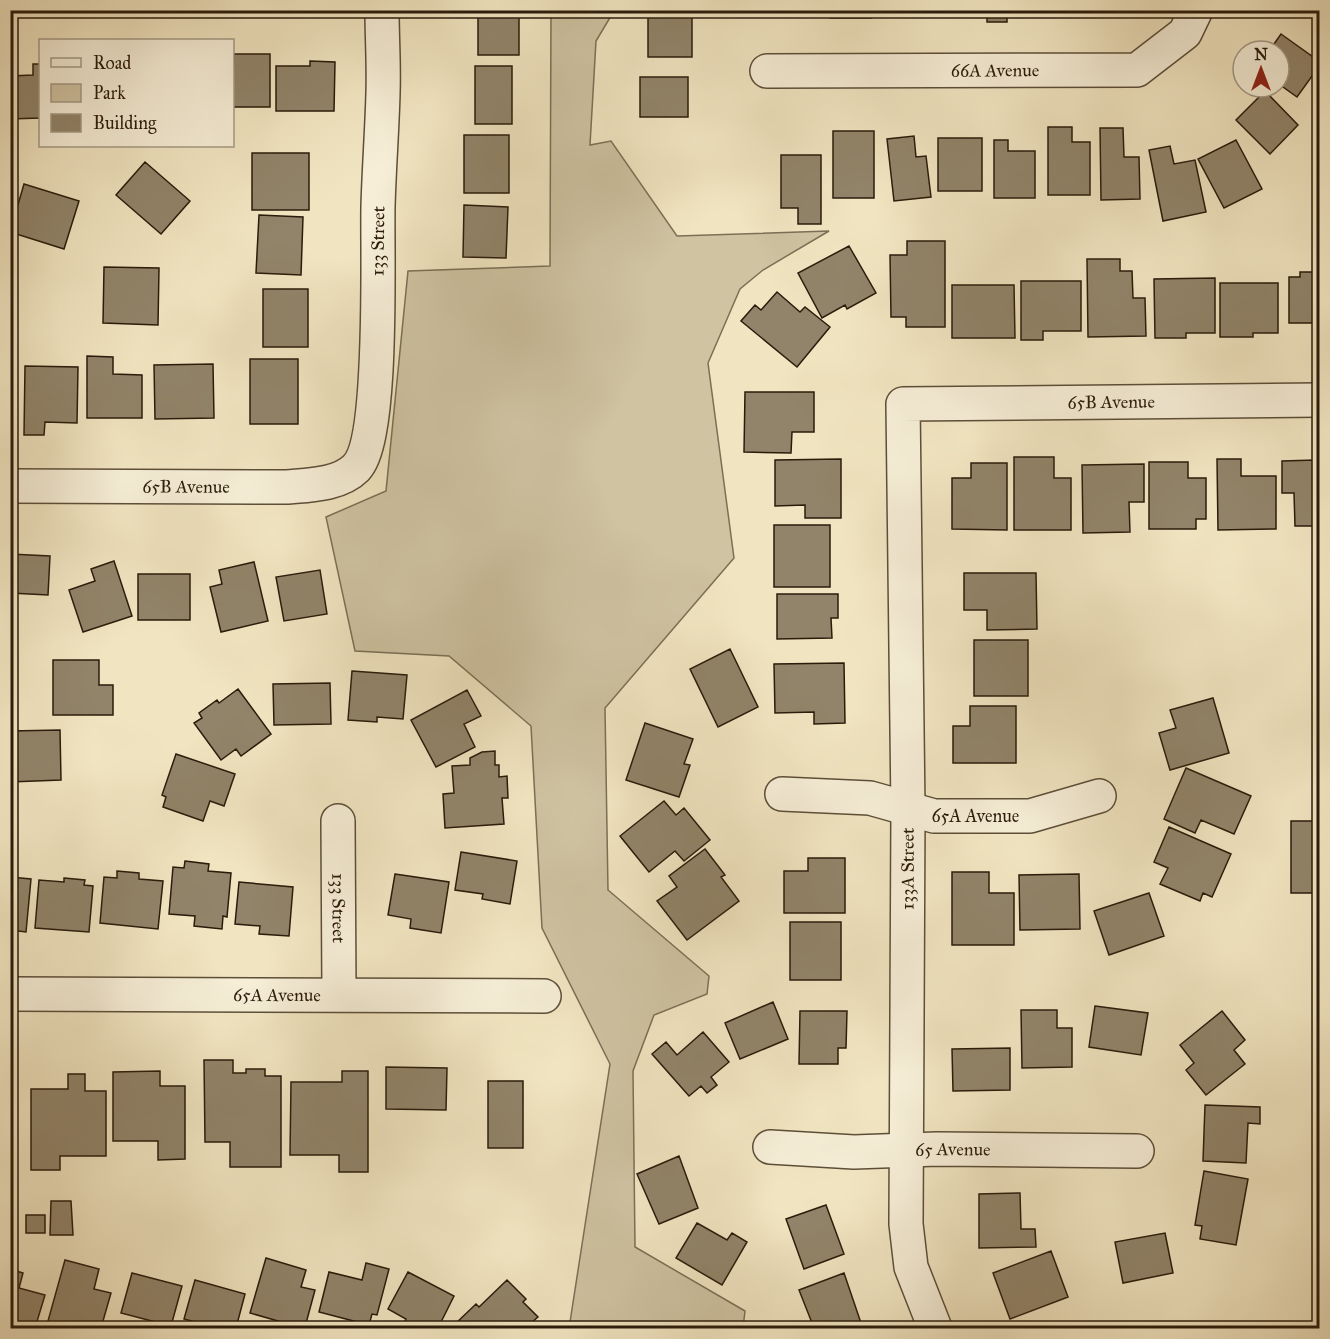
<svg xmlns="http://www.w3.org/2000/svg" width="1330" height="1339" font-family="'IM FELL Great Primer',serif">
<rect width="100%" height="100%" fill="#f1e5c1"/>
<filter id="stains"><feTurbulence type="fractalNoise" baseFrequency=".00333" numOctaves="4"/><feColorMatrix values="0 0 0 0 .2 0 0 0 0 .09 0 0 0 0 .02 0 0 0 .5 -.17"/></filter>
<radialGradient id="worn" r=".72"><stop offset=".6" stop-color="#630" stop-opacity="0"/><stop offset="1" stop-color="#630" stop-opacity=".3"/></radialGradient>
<path fill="#cfc3a2" stroke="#7c6f56" stroke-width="1.5" d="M 551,11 L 614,11 L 596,41 L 590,145 L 611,141 L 677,236 L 829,231 L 763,270 L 740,289 L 708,363 L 734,558 L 605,708 L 608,890 L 709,976 L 707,994 L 654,1015 L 633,1071 L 635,1247 L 745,1311 L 743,1328 L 560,1328 L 570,1322 L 610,1064 L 542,928 L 531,726 L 449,656 L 355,651 L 326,517 L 386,491 L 408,271 L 550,266 Z"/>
<path fill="#91846a" stroke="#2a1b0b" stroke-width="1.5" d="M 478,10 L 519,10 L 519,55 L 478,55 Z
M 671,10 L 692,10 L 692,57 L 648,57 L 648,17 L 671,17 Z
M 830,10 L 871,10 L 871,18 L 830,18 Z
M 987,10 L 1007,10 L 1007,22 L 987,22 Z
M 1097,10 L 1135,10 L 1135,11 L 1097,12 Z
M 1281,34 L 1320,62 L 1320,65 L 1297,97 L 1279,84 L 1279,51 L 1269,51 Z
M 234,54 L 270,54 L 270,107 L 232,107 Z
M 310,61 L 335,62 L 334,111 L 276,111 L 276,66 L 310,66 Z
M 33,64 L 40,64 L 40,118 L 10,119 L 10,76 L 33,75 Z
M 475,66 L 512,66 L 512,124 L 475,124 Z
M 640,77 L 688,77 L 688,117 L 640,117 Z
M 1265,91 L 1298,125 L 1270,154 L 1236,120 Z
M 1048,127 L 1072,127 L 1072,142 L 1090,142 L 1090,195 L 1048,195 Z
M 1100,128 L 1123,128 L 1124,157 L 1139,157 L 1140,199 L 1101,200 Z
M 833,131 L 874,131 L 874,198 L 833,198 Z
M 464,135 L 509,135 L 509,193 L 464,193 Z
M 914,136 L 916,157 L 926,156 L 931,197 L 894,201 L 887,139 Z
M 938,138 L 982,138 L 982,191 L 938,191 Z
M 994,140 L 1008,140 L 1008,151 L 1035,151 L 1035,198 L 994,198 Z
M 1236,140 L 1262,189 L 1224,208 L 1198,159 Z
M 1170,146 L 1174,164 L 1195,160 L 1206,212 L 1163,221 L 1149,150 Z
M 252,153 L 309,153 L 309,210 L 252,210 Z
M 781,155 L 821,155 L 821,224 L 798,224 L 798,208 L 781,208 Z
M 145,162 L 190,201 L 161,234 L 116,195 Z
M 24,184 L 79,201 L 64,249 L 10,232 Z
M 464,205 L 508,207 L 506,258 L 463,257 Z
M 259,215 L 303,217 L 301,275 L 256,273 Z
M 907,241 L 945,241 L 945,327 L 906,327 L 906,317 L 891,317 L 890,255 L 907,255 Z
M 849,246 L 876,293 L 847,309 L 845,305 L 822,318 L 798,273 Z
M 1087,259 L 1120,259 L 1120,271 L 1132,271 L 1133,298 L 1145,298 L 1146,336 L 1088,337 Z
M 1315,263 L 1320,263 L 1320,332 L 1313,332 L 1313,323 L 1289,323 L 1289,277 L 1300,277 L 1300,272 L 1315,272 Z
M 104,267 L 159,268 L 158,325 L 103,323 Z
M 1215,278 L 1215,333 L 1186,333 L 1186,338 L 1155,338 L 1154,279 Z
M 1021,281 L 1081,281 L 1081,331 L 1043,331 L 1043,340 L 1021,340 Z
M 1220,283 L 1278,283 L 1278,333 L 1253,333 L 1253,337 L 1220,337 Z
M 952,285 L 1014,285 L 1015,338 L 952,338 Z
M 263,289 L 308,289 L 308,347 L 263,347 Z
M 777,292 L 800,312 L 805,307 L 830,327 L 797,367 L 741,321 L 755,305 L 761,310 Z
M 87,356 L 113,357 L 113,374 L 142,375 L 142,418 L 87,418 Z
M 250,359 L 298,359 L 298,424 L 250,424 Z
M 213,364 L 214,418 L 155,419 L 154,365 Z
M 25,366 L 78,367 L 77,423 L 45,422 L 44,435 L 24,435 Z
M 745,392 L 814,392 L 814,432 L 792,432 L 791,453 L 744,452 Z
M 1014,457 L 1054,457 L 1054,478 L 1071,478 L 1071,530 L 1014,530 Z
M 841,459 L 841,518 L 805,518 L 805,505 L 775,506 L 775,460 Z
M 1217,459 L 1241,459 L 1241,476 L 1276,476 L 1276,529 L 1218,530 Z
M 1315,460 L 1315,463 L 1320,463 L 1320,526 L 1295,526 L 1294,493 L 1282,493 L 1282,461 Z
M 1149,462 L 1188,462 L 1188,478 L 1206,478 L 1206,519 L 1196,519 L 1196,529 L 1149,529 Z
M 971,463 L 1007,463 L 1007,530 L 952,529 L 952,478 L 971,478 Z
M 1144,464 L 1144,502 L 1129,502 L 1130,532 L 1083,533 L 1082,465 Z
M 774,525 L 830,525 L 830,587 L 774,587 Z
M 10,554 L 50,556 L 48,595 L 10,593 Z
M 114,561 L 132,616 L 83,632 L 69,590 L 95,581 L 91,569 Z
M 254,562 L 268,621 L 221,632 L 210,587 L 222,584 L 219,570 Z
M 320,570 L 327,614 L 284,621 L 276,577 Z
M 964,573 L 1036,573 L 1037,629 L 987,630 L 987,610 L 964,610 Z
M 138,574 L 190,574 L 190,620 L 138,620 Z
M 777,594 L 838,594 L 838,618 L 831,618 L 832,638 L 777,639 Z
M 974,640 L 1028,640 L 1028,696 L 974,696 Z
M 730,649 L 758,707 L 718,727 L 690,669 Z
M 53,660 L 99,660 L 99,685 L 113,685 L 113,715 L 53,715 Z
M 844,663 L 845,723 L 814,724 L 814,712 L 775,713 L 774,664 Z
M 352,671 L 407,675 L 403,719 L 377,717 L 377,722 L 348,720 Z
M 330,683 L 331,724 L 274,725 L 273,684 Z
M 238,689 L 271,734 L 241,756 L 236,749 L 221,760 L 194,723 L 202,718 L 199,713 L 217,700 L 219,703 Z
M 467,690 L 481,716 L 464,724 L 475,747 L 436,767 L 411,720 Z
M 1213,698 L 1229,753 L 1170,770 L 1159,733 L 1176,728 L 1170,710 Z
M 970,706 L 1016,706 L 1016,763 L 953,763 L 953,726 L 970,726 Z
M 645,723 L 693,739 L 684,764 L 690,765 L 679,797 L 626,780 Z
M 60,730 L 61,780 L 10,782 L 10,731 Z
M 495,751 L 495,765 L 499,765 L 499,777 L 507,776 L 508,798 L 502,798 L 504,824 L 445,828 L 443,794 L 454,793 L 452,766 L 470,765 L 470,758 L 482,752 Z
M 176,754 L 235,774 L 224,806 L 210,801 L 203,821 L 163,807 L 166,797 L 162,795 Z
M 1186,768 L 1251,796 L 1234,834 L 1201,820 L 1195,833 L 1164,819 Z
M 664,801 L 676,815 L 684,808 L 710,840 L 684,861 L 675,851 L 649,872 L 620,836 Z
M 1291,821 L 1320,821 L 1320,893 L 1291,893 Z
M 1169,827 L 1231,854 L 1212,897 L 1203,893 L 1200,901 L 1160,884 L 1168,868 L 1154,862 Z
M 705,849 L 725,875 L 721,877 L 739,901 L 687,940 L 657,901 L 677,887 L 669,876 Z
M 461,852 L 517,861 L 510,904 L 482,899 L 483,894 L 455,890 Z
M 808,858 L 845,858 L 845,913 L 784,913 L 784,871 L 808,871 Z
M 185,861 L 209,864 L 208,871 L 231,873 L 227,917 L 223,916 L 222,929 L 194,926 L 195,916 L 169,914 L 173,867 L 184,868 Z
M 117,871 L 139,873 L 139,879 L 163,881 L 158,929 L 100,923 L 104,877 L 117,878 Z
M 952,872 L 989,872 L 989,893 L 1014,893 L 1014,945 L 952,945 Z
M 395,874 L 449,882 L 441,933 L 410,928 L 411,919 L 388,915 Z
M 1079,874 L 1080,929 L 1020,930 L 1019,875 Z
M 10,877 L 31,879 L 26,932 L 10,930 Z
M 64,878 L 85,880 L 84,885 L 93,886 L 89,932 L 35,928 L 39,880 L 64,882 Z
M 239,882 L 293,887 L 289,936 L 259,934 L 260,926 L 235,924 Z
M 1149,893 L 1164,936 L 1109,955 L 1094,911 Z
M 790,922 L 841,922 L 841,980 L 790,980 Z
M 773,1002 L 788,1039 L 740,1059 L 725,1023 Z
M 1095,1006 L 1148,1013 L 1141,1055 L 1089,1047 Z
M 1021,1010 L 1057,1010 L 1057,1028 L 1072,1028 L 1072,1067 L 1022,1068 Z
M 800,1011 L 847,1011 L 846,1048 L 838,1048 L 838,1064 L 799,1064 Z
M 1222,1011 L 1245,1040 L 1234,1050 L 1245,1064 L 1206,1095 L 1186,1070 L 1194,1063 L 1180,1045 Z
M 703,1032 L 729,1062 L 711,1077 L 717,1085 L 707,1093 L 701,1086 L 689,1096 L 652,1054 L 666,1042 L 677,1055 Z
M 1010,1048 L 1010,1090 L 953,1091 L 952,1049 Z
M 204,1060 L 233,1060 L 233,1073 L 246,1073 L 246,1069 L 265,1069 L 265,1076 L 281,1076 L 281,1167 L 230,1167 L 230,1142 L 205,1142 Z
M 386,1067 L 447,1068 L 446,1110 L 386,1109 Z
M 160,1071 L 160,1086 L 185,1086 L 185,1159 L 158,1160 L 158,1141 L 113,1141 L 113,1072 Z
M 342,1071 L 368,1071 L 368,1172 L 339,1172 L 339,1155 L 290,1155 L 291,1082 L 342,1082 Z
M 10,1074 L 16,1074 L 16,1156 L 10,1156 Z
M 68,1074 L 85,1074 L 85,1091 L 106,1091 L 106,1156 L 60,1156 L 60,1170 L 31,1170 L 31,1089 L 68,1089 Z
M 488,1081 L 523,1081 L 523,1148 L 488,1148 Z
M 1205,1105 L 1260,1107 L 1260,1124 L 1248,1123 L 1246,1163 L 1203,1161 Z
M 679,1156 L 698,1208 L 659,1224 L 637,1174 Z
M 1204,1171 L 1248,1179 L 1236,1245 L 1200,1239 L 1202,1226 L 1195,1225 Z
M 1020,1193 L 1021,1229 L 1035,1229 L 1036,1247 L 979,1248 L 979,1194 Z
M 51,1201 L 71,1201 L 73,1235 L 50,1235 Z
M 826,1205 L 844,1254 L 804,1269 L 786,1219 Z
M 26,1215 L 45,1215 L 45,1233 L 26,1233 Z
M 697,1223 L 727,1240 L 732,1233 L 747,1242 L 722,1285 L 676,1258 Z
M 1165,1233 L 1173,1273 L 1123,1283 L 1115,1242 Z
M 1051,1251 L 1068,1297 L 1010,1319 L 993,1273 Z
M 266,1258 L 306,1270 L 301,1287 L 315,1290 L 305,1327 L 283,1328 L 285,1323 L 250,1313 Z
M 65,1260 L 99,1269 L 94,1289 L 111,1293 L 101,1328 L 87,1328 L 75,1325 L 74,1328 L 48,1321 Z
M 366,1263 L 389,1269 L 377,1315 L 372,1314 L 369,1325 L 319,1312 L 329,1272 L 362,1280 Z
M 10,1269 L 23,1273 L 19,1288 L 45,1295 L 35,1328 L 10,1328 Z
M 408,1272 L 454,1296 L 438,1328 L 404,1328 L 402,1327 L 406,1319 L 388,1309 Z
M 132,1273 L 182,1286 L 171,1326 L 121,1313 Z
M 844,1273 L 862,1326 L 855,1328 L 814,1328 L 799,1290 Z
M 195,1280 L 245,1294 L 236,1328 L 218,1328 L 184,1319 Z
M 507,1280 L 526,1299 L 523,1302 L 538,1317 L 525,1328 L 455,1328 L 453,1326 L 476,1304 L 479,1307 Z"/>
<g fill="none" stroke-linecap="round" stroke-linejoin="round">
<defs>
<g id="minor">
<path id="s1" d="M 767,71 L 1137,70 L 1185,33 L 1196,10"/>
<path id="s2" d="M 10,486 L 287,487 C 309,485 339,485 356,468 C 384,440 377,253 378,207 C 379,169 382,131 383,93 C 384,65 382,38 382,10"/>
<path id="s3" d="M 782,794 L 870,798 L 934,816 L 1030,816 L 1099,796"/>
<path id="s4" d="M 338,821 L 339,994"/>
<path id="s5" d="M 10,994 L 544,996"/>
<path id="s6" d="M 770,1147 L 854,1152 L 937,1149 L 1137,1151"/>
<path id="s7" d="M 935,1328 L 911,1267 L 906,1224 L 908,810 L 903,404 L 1320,400"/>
</g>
</defs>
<use href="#minor" stroke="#5c4e38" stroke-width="36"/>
<use href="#minor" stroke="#f6eed7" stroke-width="33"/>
</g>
<g text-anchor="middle" stroke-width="6" stroke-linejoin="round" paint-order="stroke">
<g font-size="18" fill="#2a1b0b" stroke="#f6eed7">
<text dy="6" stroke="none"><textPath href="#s1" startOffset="228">66A Avenue</textPath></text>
<text transform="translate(378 241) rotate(-89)" y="6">133 Street</text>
<text dy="6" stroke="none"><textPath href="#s7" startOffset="1137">65B Avenue</textPath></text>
<text dy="6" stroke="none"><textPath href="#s2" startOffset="176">65B Avenue</textPath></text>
<text dy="6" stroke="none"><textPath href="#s3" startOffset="196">65A Avenue</textPath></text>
<text dy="6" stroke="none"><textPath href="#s7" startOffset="464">133A Street</textPath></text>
<text dy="6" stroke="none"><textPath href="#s4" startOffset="87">133 Street</textPath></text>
<text dy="6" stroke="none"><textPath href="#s5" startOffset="267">65A Avenue</textPath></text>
<text dy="6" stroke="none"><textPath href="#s6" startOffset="183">65 Avenue</textPath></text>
</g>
</g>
<rect width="1330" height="1339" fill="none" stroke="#f1e5c1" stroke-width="36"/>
<rect x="12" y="12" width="1306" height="1315" fill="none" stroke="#2a1b0b" stroke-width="3"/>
<rect x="18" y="18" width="1294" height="1303" fill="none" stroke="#2a1b0b" stroke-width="1.5"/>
<rect x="39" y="39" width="195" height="108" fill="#f6eed7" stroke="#a49a85" stroke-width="1.5"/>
<rect x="51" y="58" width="30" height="9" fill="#f6eed7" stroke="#a49a85" stroke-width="1.5"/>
<text x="93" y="69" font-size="18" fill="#2a1b0b">Road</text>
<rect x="51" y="84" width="30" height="18" fill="#cfc3a2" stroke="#a49a85" stroke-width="1.5"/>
<text x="93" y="99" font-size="18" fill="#2a1b0b">Park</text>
<rect x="51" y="114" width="30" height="18" fill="#91846a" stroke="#a49a85" stroke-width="1.5"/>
<text x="93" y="129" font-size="18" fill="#2a1b0b">Building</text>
<g transform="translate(1261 69)"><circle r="28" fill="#f6eed7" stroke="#a49a85" stroke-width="1.5"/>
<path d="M0-4.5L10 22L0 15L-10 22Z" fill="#8f2418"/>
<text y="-9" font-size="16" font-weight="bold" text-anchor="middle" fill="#2a1b0b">N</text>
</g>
<rect width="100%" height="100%" filter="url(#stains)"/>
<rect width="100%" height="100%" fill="url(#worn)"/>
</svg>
